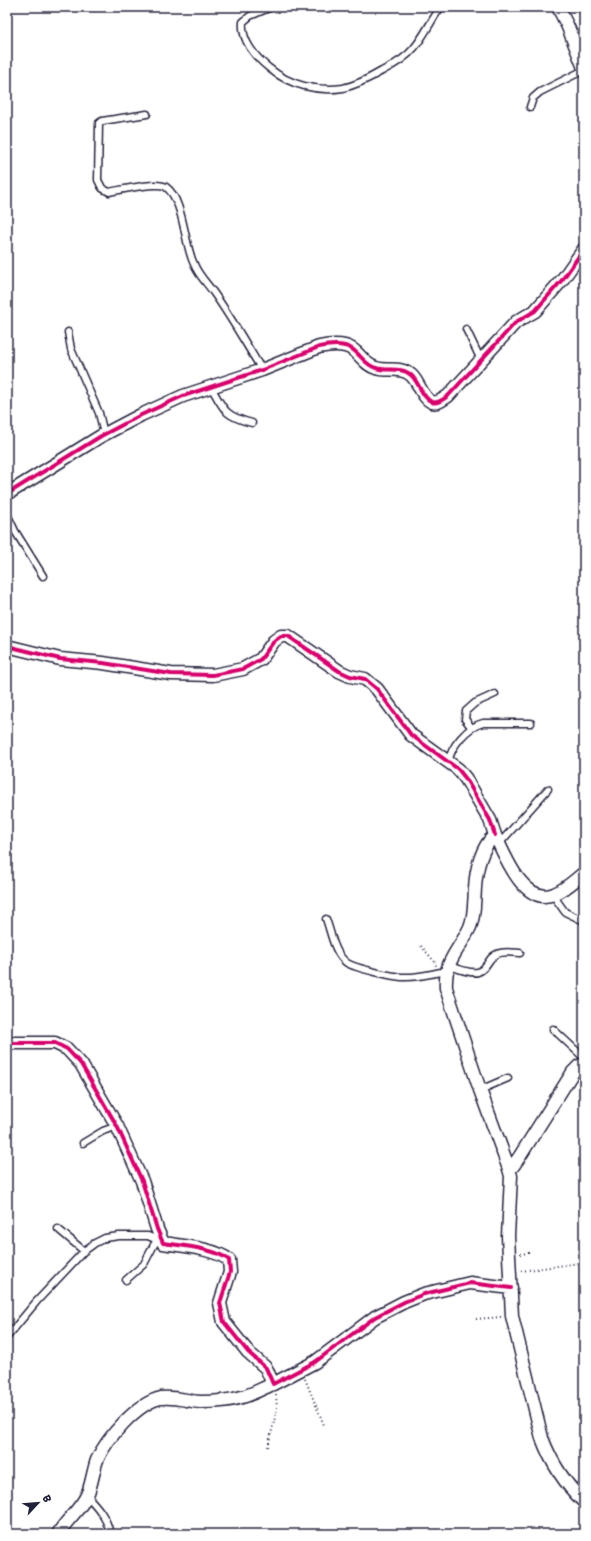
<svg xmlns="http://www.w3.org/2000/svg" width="591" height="1541" font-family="'Shantell Sans',sans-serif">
<rect width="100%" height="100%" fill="#fff"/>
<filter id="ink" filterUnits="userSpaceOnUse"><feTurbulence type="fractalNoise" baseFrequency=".025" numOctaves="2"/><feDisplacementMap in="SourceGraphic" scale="8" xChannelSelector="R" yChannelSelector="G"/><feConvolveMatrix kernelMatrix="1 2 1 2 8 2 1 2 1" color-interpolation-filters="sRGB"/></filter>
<g filter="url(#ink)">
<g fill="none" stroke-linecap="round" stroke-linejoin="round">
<defs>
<path id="service" d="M 271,7 L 250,16 L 243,22 C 241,40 255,57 269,68 C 289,85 317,92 343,88 C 357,85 370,78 382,71 C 394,65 406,58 414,48 C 425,35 431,20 441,7
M 530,107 L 533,98 L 540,92 L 584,70
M 147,114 L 102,121 L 99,123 L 98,180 L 102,188 L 109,192 C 121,190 157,181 166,187 C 184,200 184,245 194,264 C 198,275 207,283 213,292 C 231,317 246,344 262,370
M 466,329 L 481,360
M 68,332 L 71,349 L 99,413 L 104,434
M 210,385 C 224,410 224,416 252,423
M 7,514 L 15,531 L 43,576
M 471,727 L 465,719 L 466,711 L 475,703 L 495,694
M 448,763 C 451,746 467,727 483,723 L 531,723
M 499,844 L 548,789
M 553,895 L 565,912 L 584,921
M 326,919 C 331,932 334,954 347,963 C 355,968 394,977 404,977 C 417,978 433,973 447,971
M 448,965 C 456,968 469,974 478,972 C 484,970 486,965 489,961 C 496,950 508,952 520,953
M 553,1029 L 582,1056
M 480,1090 L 508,1078
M 83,1143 L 103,1131 L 117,1126
M 58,1229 L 84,1251
M 126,1280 L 144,1264 L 157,1239
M 7,1337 L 37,1301 L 84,1251 L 95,1243 L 105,1238 L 119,1236 L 148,1236 L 160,1241
M 87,1496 C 98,1507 107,1518 110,1534"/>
<path id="minor" d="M 558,7 L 568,27 L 584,68
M 7,494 L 101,436 L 141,415 L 183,396 L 262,370 L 319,347 C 328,345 343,343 352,349 C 361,355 365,365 376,368 C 387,372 401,366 411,375 C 419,382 422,398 432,402 C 438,404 443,399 448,396 L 516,322 L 535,311 L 562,280 L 584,249
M 7,646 L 60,659 L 103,663 L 171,674 L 213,675 L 243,669 L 261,659 L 274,641 L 281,636 L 288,636 L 339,671 L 350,676 L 365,679 L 377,689 L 411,735 L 458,769 L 466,779 L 490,820 L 495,835
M 7,1043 L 55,1043 L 67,1049 L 81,1064 L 117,1126 L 142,1181 L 157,1229 L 163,1243 C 182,1246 214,1248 229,1260 L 230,1272 L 220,1303 L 224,1322 L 248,1352 L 266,1368 L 273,1384 L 315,1362 L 375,1317 L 404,1302 L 424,1294 L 470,1283 L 511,1288
M 584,1064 L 579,1066 L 573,1072 L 520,1156 L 513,1166 L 509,1169 L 511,1176 L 508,1236 L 512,1316 L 542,1438 C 551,1462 565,1484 584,1502
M 509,1169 L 480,1090 L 446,988 C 444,960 459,951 470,927 C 475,915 474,901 475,888 C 476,870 481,847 495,835 C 505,856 524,906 554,894 C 565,890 575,880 584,873
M 58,1534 C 66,1520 80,1510 87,1495 C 92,1484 93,1471 97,1460 C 107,1438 137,1403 161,1398 C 175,1396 186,1401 200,1402 C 214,1402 229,1401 242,1397 C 253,1394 263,1388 273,1384"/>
</defs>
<use href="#service" stroke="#22223b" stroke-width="9"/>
<use href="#minor" stroke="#22223b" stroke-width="15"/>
<path stroke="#22223b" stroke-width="2" stroke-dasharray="1 3" stroke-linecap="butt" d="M 421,946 L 435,962 L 436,966
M 520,1254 L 529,1253
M 521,1271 L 579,1263
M 476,1319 L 501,1317
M 305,1379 L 324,1425
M 268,1447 L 277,1409 L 276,1395"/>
<use href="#service" stroke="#fff" stroke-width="6"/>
<use href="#minor" stroke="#fff" stroke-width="12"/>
<defs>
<path id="cycleway" d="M 7,494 L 101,436 L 141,415 L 183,396 L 262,370 L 319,347 C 328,345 343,343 352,349 C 361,355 365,365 376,368 C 387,372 401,366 411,375 C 419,382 422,398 432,402 C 438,404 443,399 448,396 L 516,322 L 535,311 L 562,280 L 584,249
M 7,646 L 60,659 L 103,663 L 171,674 L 213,675 L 243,669 L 261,659 L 274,641 L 281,636 L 288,636 L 339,671 L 350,676 L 365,679 L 377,689 L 411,735 L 458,769 L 466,779 L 490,820 L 495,835
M 7,1043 L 55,1043 L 67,1049 L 81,1064 L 117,1126 L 142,1181 L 157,1229 L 163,1243 C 182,1246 214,1248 229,1260 L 230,1272 L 220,1303 L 224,1322 L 248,1352 L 266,1368 L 273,1384 L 315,1362 L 375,1317 L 404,1302 L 424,1294 L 470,1283 L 511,1288"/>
</defs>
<use href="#cycleway" stroke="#fff" stroke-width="6"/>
<use href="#cycleway" stroke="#d6006c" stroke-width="4"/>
</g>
</g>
<rect width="591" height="1541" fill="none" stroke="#fff" stroke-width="24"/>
<rect x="12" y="12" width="567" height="1517" fill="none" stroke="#22223b" stroke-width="1.5" filter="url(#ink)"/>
<g transform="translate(38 1503) rotate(64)" stroke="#ffffff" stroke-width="3" paint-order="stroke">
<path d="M0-3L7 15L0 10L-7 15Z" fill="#22223b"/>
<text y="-6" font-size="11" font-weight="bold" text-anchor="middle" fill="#22223b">B</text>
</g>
</svg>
